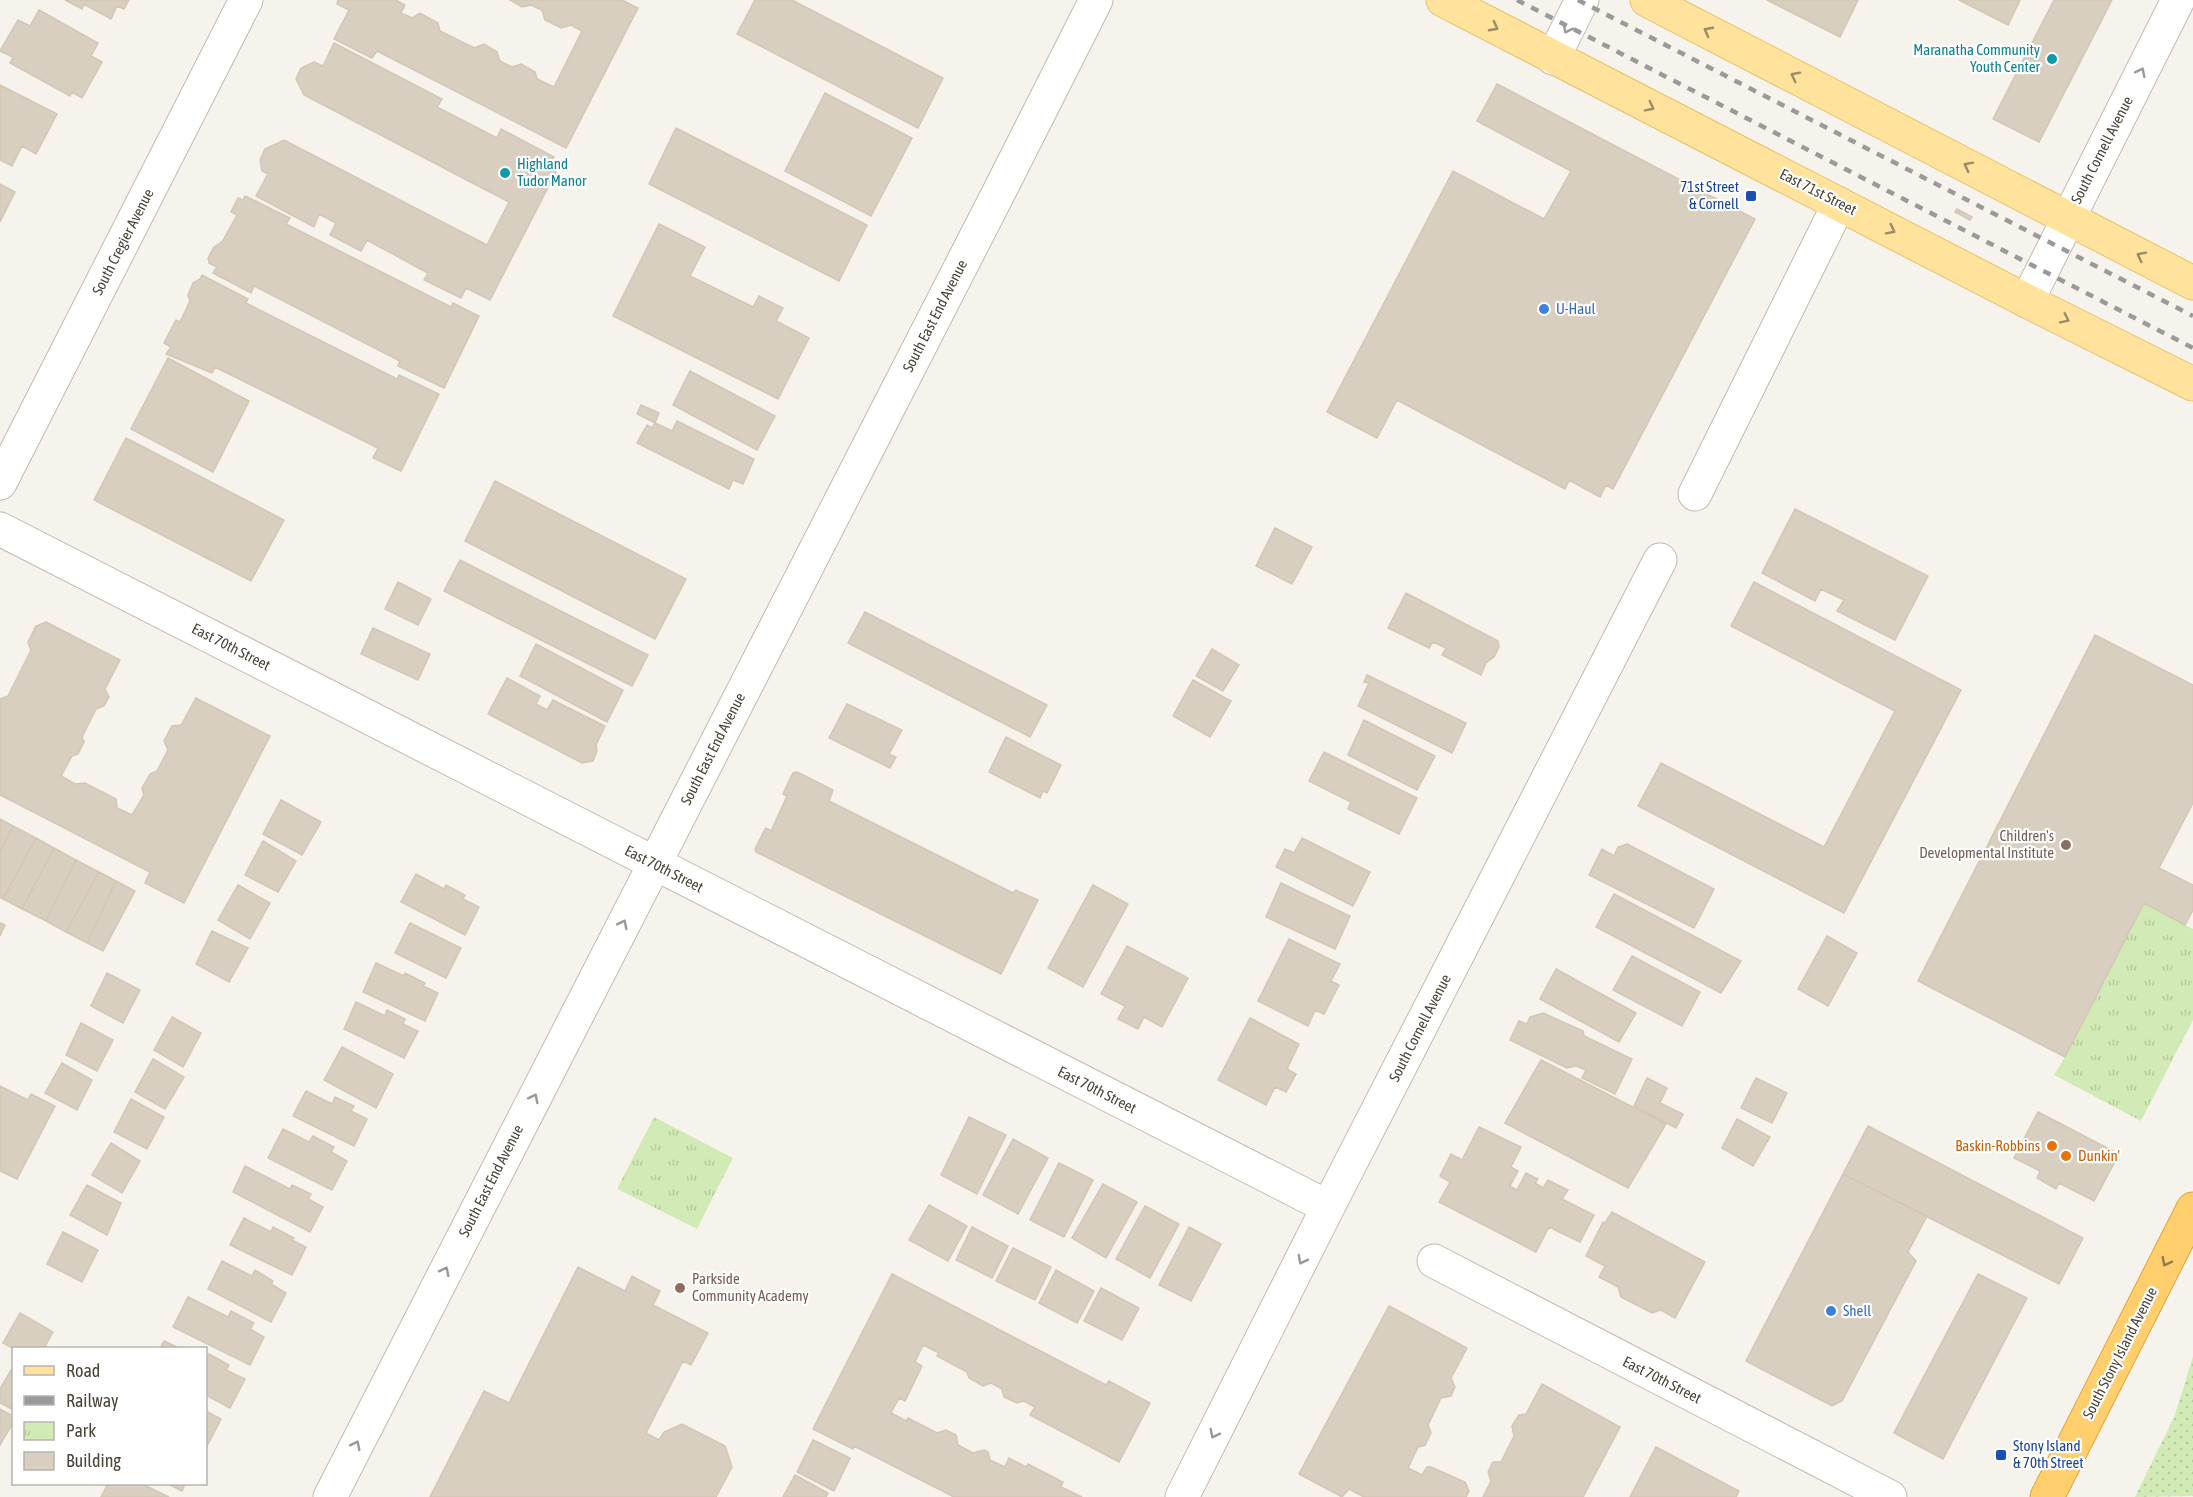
<svg xmlns="http://www.w3.org/2000/svg" width="2193" height="1497" font-family="'Asap Condensed',sans-serif">
<defs>
<pattern id="grass-dots" width="8" height="8" patternUnits="userSpaceOnUse" patternTransform="scale(1.5)"><rect width="8" height="8" fill="#d2eab5"/><path d="M2 2h.1M6 6h.1" fill="none" stroke="#b6ca9c" stroke-width="1.8" stroke-linecap="round"/></pattern>
<pattern id="park-tufts" width="24" height="20" patternUnits="userSpaceOnUse" patternTransform="scale(1.5)"><rect width="24" height="20" fill="#d2eab5"/><path d="M3 7l-1-3M5 7V3M7 7l1-3M15 17l-1-3M17 17v-4M19 17l1-3" fill="none" stroke="#b6ca9c"/></pattern>
</defs>
<rect width="100%" height="100%" fill="#f6f3ec"/>
<path fill="url(#grass-dots)" d="M 2193,1356 L 2193,1496 L 2135,1497 L 2175,1415 Z"/>
<path fill="url(#park-tufts)" d="M 2144,903 L 2193,929 L 2193,1020 L 2141,1121 L 2054,1075 L 2065,1057 Z
M 654,1117 L 733,1158 L 697,1229 L 617,1189 Z"/>
<path fill="#d8cfc1" stroke="#d3c7b4" stroke-width="1.5" d="M 65,0 L 129,0 L 124,9 L 117,6 L 111,19 L 84,4 L 82,9 Z
M 338,0 L 396,0 L 405,5 L 401,13 L 412,18 L 420,13 L 438,23 L 440,31 L 474,48 L 484,44 L 497,52 L 500,61 L 512,67 L 521,64 L 535,72 L 537,79 L 554,87 L 582,31 L 571,25 L 561,28 L 545,20 L 542,10 L 531,5 L 522,7 L 510,0 L 622,0 L 638,8 L 566,148 L 377,51 L 372,58 L 334,39 L 349,10 L 337,4 Z
M 755,0 L 792,0 L 943,78 L 918,128 L 737,34 Z
M 1767,0 L 1858,0 L 1840,37 Z
M 1959,0 L 2020,0 L 2008,25 Z
M 2054,0 L 2112,0 L 2039,142 L 1993,119 Z
M 39,10 L 98,43 L 91,56 L 102,62 L 82,98 L 72,92 L 70,96 L 10,63 L 13,57 L 0,51 L 18,20 L 30,26 Z
M 334,43 L 442,99 L 437,107 L 497,138 L 501,129 L 554,157 L 548,168 L 556,172 L 490,300 L 466,288 L 461,298 L 424,280 L 428,273 L 367,240 L 361,251 L 330,235 L 336,223 L 319,214 L 314,227 L 256,196 L 268,174 L 262,171 L 260,160 L 265,149 L 284,140 L 487,245 L 509,202 L 304,95 L 296,79 L 301,68 L 314,62 L 323,66 Z
M 1497,84 L 1755,219 L 1613,489 L 1606,485 L 1600,497 L 1569,480 L 1565,489 L 1397,400 L 1377,438 L 1327,412 L 1453,171 L 1544,219 L 1571,171 L 1477,121 Z
M 0,85 L 57,114 L 36,154 L 22,146 L 12,166 L 0,160 Z
M 825,93 L 912,138 L 871,216 L 785,171 Z
M 676,128 L 867,225 L 839,281 L 649,184 Z
M 0,184 L 15,192 L 0,222 Z
M 245,196 L 290,218 L 286,224 L 451,307 L 453,303 L 479,316 L 444,388 L 398,366 L 400,361 L 254,286 L 251,293 L 213,273 L 217,267 L 209,263 L 208,258 L 214,247 L 222,242 L 237,215 L 231,212 L 238,198 L 243,200 Z
M 1957,209 L 1972,217 L 1970,220 L 1955,212 Z
M 659,224 L 705,247 L 690,276 L 753,307 L 759,296 L 783,308 L 776,321 L 809,338 L 778,399 L 613,316 Z
M 202,275 L 248,299 L 246,303 L 397,379 L 399,375 L 439,394 L 401,471 L 373,458 L 378,448 L 215,367 L 212,373 L 166,354 L 171,347 L 164,343 L 176,320 L 180,322 L 190,301 L 188,295 L 193,283 L 200,279 Z
M 168,358 L 249,401 L 213,472 L 131,429 Z
M 690,371 L 775,416 L 757,450 L 673,405 Z
M 641,405 L 659,413 L 655,423 L 637,414 Z
M 677,421 L 754,459 L 743,484 L 733,480 L 729,489 L 637,443 L 647,425 L 652,428 L 655,423 L 672,431 Z
M 126,438 L 284,520 L 251,581 L 94,500 Z
M 495,481 L 686,579 L 655,639 L 465,541 Z
M 1795,509 L 1928,576 L 1895,640 L 1837,611 L 1844,600 L 1821,589 L 1815,601 L 1762,573 Z
M 1275,528 L 1312,547 L 1292,584 L 1256,566 Z
M 460,560 L 648,655 L 632,686 L 444,591 Z
M 398,582 L 431,599 L 418,625 L 385,609 Z
M 1754,582 L 1961,690 L 1844,913 L 1638,806 L 1661,763 L 1824,847 L 1895,711 L 1731,626 Z
M 1406,593 L 1498,641 L 1499,647 L 1494,657 L 1486,663 L 1481,675 L 1442,655 L 1446,648 L 1433,642 L 1429,648 L 1388,628 Z
M 865,612 L 1047,705 L 1030,737 L 848,643 Z
M 46,622 L 120,660 L 105,689 L 109,697 L 104,706 L 96,709 L 82,737 L 84,742 L 78,754 L 72,756 L 61,776 L 75,784 L 85,783 L 116,799 L 117,808 L 132,815 L 144,795 L 142,788 L 150,774 L 157,771 L 168,750 L 164,741 L 172,726 L 181,725 L 196,698 L 270,736 L 184,903 L 145,883 L 150,872 L 0,795 L 0,699 L 8,696 L 31,650 L 28,642 L 36,626 Z
M 373,628 L 430,654 L 418,680 L 361,654 Z
M 2095,635 L 2193,685 L 2193,803 L 2159,868 L 2193,885 L 2193,910 L 2185,925 L 2144,903 L 2065,1057 L 1918,981 Z
M 536,644 L 623,690 L 607,722 L 520,676 Z
M 1212,649 L 1239,665 L 1223,691 L 1196,676 Z
M 1367,675 L 1466,723 L 1452,753 L 1358,706 L 1369,683 L 1364,682 Z
M 507,678 L 540,696 L 536,704 L 547,710 L 553,700 L 605,726 L 596,745 L 597,751 L 593,761 L 582,763 L 488,714 Z
M 1193,680 L 1231,701 L 1210,737 L 1173,716 Z
M 847,704 L 902,730 L 889,754 L 896,757 L 890,768 L 829,738 Z
M 1364,720 L 1435,756 L 1417,790 L 1348,755 Z
M 1006,737 L 1061,765 L 1047,793 L 1043,791 L 1040,798 L 989,772 Z
M 1324,752 L 1417,798 L 1399,834 L 1348,809 L 1351,802 L 1309,781 Z
M 797,772 L 833,790 L 829,801 L 1013,893 L 1016,890 L 1038,900 L 1001,974 L 756,852 L 755,849 L 763,833 L 766,828 L 771,831 L 787,796 L 783,794 L 793,773 Z
M 281,800 L 321,822 L 302,855 L 263,834 Z
M 0,819 L 13,826 L 0,852 Z
M 13,826 L 36,838 L 3,899 L 0,897 L 0,852 Z
M 36,838 L 54,848 L 22,909 L 3,899 Z
M 1302,838 L 1370,872 L 1353,906 L 1276,867 L 1285,849 L 1294,853 Z
M 263,841 L 296,861 L 278,892 L 245,875 Z
M 1627,844 L 1714,889 L 1694,928 L 1589,875 L 1602,849 L 1614,856 L 1618,847 Z
M 54,848 L 76,860 L 46,921 L 22,909 Z
M 76,860 L 99,872 L 66,932 L 46,921 Z
M 99,872 L 116,881 L 87,943 L 66,932 Z
M 416,874 L 444,889 L 446,885 L 465,895 L 463,899 L 479,907 L 465,935 L 401,902 Z
M 116,881 L 135,891 L 103,951 L 87,943 Z
M 1281,883 L 1350,916 L 1335,949 L 1266,917 Z
M 238,885 L 270,903 L 250,939 L 218,920 Z
M 1093,885 L 1128,904 L 1083,987 L 1048,968 Z
M 1614,894 L 1741,961 L 1721,993 L 1596,927 Z
M 0,923 L 5,925 L 0,936 Z
M 410,923 L 461,948 L 446,978 L 395,953 Z
M 212,931 L 248,948 L 229,982 L 196,964 Z
M 1827,936 L 1857,953 L 1828,1006 L 1798,989 Z
M 1289,939 L 1340,964 L 1331,981 L 1339,985 L 1324,1014 L 1315,1010 L 1308,1026 L 1258,1001 Z
M 1127,946 L 1188,978 L 1162,1027 L 1144,1017 L 1138,1029 L 1118,1019 L 1125,1006 L 1101,994 Z
M 1632,956 L 1700,992 L 1682,1026 L 1613,990 Z
M 376,963 L 404,976 L 405,973 L 425,983 L 423,986 L 438,993 L 425,1021 L 363,992 Z
M 1556,969 L 1636,1013 L 1619,1042 L 1540,999 Z
M 107,973 L 140,990 L 123,1023 L 91,1006 Z
M 356,1002 L 385,1016 L 387,1010 L 405,1019 L 403,1024 L 418,1031 L 404,1058 L 344,1029 Z
M 1543,1013 L 1583,1031 L 1584,1036 L 1632,1059 L 1615,1094 L 1582,1078 L 1586,1070 L 1576,1066 L 1567,1068 L 1510,1040 L 1519,1021 L 1527,1024 L 1530,1017 Z
M 172,1017 L 201,1033 L 183,1067 L 154,1050 Z
M 1250,1018 L 1299,1044 L 1287,1069 L 1296,1074 L 1286,1092 L 1275,1087 L 1266,1105 L 1218,1080 Z
M 81,1023 L 113,1040 L 97,1071 L 66,1055 Z
M 342,1047 L 393,1074 L 376,1108 L 324,1080 Z
M 153,1059 L 184,1077 L 165,1109 L 135,1092 Z
M 1541,1060 L 1666,1124 L 1628,1188 L 1505,1123 Z
M 62,1063 L 92,1080 L 77,1110 L 45,1093 Z
M 1647,1078 L 1667,1088 L 1660,1103 L 1683,1114 L 1676,1128 L 1634,1106 Z
M 1756,1078 L 1787,1093 L 1772,1123 L 1741,1108 Z
M 0,1086 L 28,1100 L 31,1094 L 55,1106 L 17,1179 L 0,1171 Z
M 306,1091 L 332,1104 L 335,1097 L 354,1106 L 351,1111 L 367,1119 L 354,1146 L 293,1116 Z
M 131,1099 L 164,1117 L 147,1149 L 114,1132 Z
M 2038,1112 L 2119,1154 L 2094,1201 L 2059,1183 L 2056,1189 L 2037,1178 L 2040,1171 L 2014,1158 Z
M 969,1117 L 1006,1135 L 977,1194 L 941,1175 Z
M 1737,1119 L 1770,1137 L 1753,1166 L 1722,1148 Z
M 1868,1126 L 2083,1238 L 2059,1284 L 1843,1174 Z
M 1479,1127 L 1521,1147 L 1511,1167 L 1518,1171 L 1510,1186 L 1517,1190 L 1526,1173 L 1538,1179 L 1535,1183 L 1543,1188 L 1548,1180 L 1568,1190 L 1562,1199 L 1594,1215 L 1580,1242 L 1549,1227 L 1536,1252 L 1439,1202 L 1450,1182 L 1440,1176 L 1451,1154 L 1462,1160 Z
M 283,1129 L 309,1142 L 313,1136 L 334,1147 L 331,1152 L 347,1161 L 332,1190 L 268,1158 Z
M 1013,1139 L 1048,1158 L 1018,1214 L 983,1195 Z
M 111,1143 L 140,1161 L 122,1193 L 92,1175 Z
M 1059,1163 L 1093,1180 L 1064,1237 L 1030,1220 Z
M 245,1166 L 290,1189 L 292,1185 L 311,1194 L 308,1199 L 323,1207 L 310,1232 L 233,1192 Z
M 1843,1174 L 1927,1216 L 1908,1252 L 1916,1261 L 1842,1401 L 1832,1406 L 1746,1361 Z
M 1103,1184 L 1137,1202 L 1106,1258 L 1072,1238 Z
M 87,1185 L 121,1203 L 107,1235 L 70,1215 Z
M 929,1205 L 967,1226 L 948,1261 L 909,1240 Z
M 1145,1206 L 1179,1224 L 1150,1278 L 1116,1259 Z
M 1612,1212 L 1705,1262 L 1675,1318 L 1661,1310 L 1652,1313 L 1621,1297 L 1618,1287 L 1599,1277 L 1605,1266 L 1586,1256 L 1603,1222 L 1605,1223 Z
M 244,1218 L 271,1232 L 273,1227 L 294,1238 L 292,1240 L 306,1247 L 292,1275 L 230,1245 Z
M 972,1227 L 1008,1246 L 992,1278 L 956,1260 Z
M 1189,1227 L 1221,1244 L 1191,1301 L 1159,1285 Z
M 63,1232 L 98,1250 L 82,1282 L 47,1264 Z
M 1013,1248 L 1051,1267 L 1035,1300 L 996,1281 Z
M 222,1261 L 252,1276 L 255,1270 L 273,1281 L 271,1284 L 286,1293 L 271,1322 L 208,1289 Z
M 578,1267 L 625,1291 L 632,1276 L 660,1291 L 653,1305 L 708,1333 L 691,1365 L 683,1361 L 646,1433 L 659,1440 L 664,1432 L 682,1424 L 725,1446 L 732,1467 L 716,1497 L 430,1497 L 484,1391 L 509,1403 Z
M 1056,1270 L 1094,1291 L 1077,1323 L 1039,1303 Z
M 892,1274 L 1106,1385 L 1109,1381 L 1150,1403 L 1119,1462 L 1030,1415 L 1035,1407 L 1024,1401 L 1017,1403 L 1004,1397 L 1002,1389 L 991,1383 L 983,1386 L 969,1378 L 967,1372 L 937,1356 L 939,1353 L 923,1345 L 915,1362 L 922,1366 L 905,1401 L 899,1398 L 891,1413 L 906,1421 L 908,1418 L 937,1433 L 946,1430 L 956,1435 L 958,1445 L 973,1453 L 984,1450 L 988,1452 L 990,1460 L 1005,1467 L 1009,1458 L 1026,1467 L 1028,1464 L 1063,1482 L 1061,1487 L 1082,1497 L 954,1497 L 854,1446 L 853,1449 L 813,1429 Z
M 1978,1274 L 2027,1298 L 1943,1459 L 1894,1433 Z
M 1101,1288 L 1139,1308 L 1122,1340 L 1084,1321 Z
M 188,1297 L 228,1317 L 231,1311 L 254,1323 L 250,1329 L 264,1337 L 250,1365 L 173,1327 Z
M 1389,1306 L 1467,1348 L 1451,1378 L 1455,1387 L 1451,1396 L 1441,1398 L 1428,1425 L 1431,1433 L 1425,1445 L 1418,1447 L 1408,1468 L 1422,1475 L 1427,1467 L 1431,1467 L 1465,1482 L 1469,1491 L 1466,1497 L 1364,1497 L 1349,1489 L 1342,1497 L 1299,1474 Z
M 20,1313 L 53,1332 L 44,1348 L 14,1349 L 3,1343 Z
M 164,1341 L 179,1348 L 160,1348 Z
M 209,1354 L 229,1365 L 226,1370 L 245,1379 L 230,1408 L 206,1395 L 206,1359 Z
M 14,1365 L 14,1410 L 0,1403 L 0,1389 Z
M 1542,1384 L 1620,1427 L 1583,1497 L 1483,1497 L 1491,1481 L 1488,1472 L 1493,1462 L 1501,1462 L 1514,1436 L 1512,1426 L 1519,1415 L 1526,1414 Z
M 0,1409 L 14,1417 L 14,1421 L 0,1445 Z
M 206,1411 L 221,1419 L 206,1448 Z
M 813,1440 L 850,1458 L 834,1491 L 797,1472 Z
M 1656,1447 L 1739,1491 L 1736,1497 L 1630,1497 Z
M 795,1475 L 828,1493 L 826,1497 L 783,1497 Z
M 108,1484 L 142,1484 L 169,1497 L 101,1497 Z
M 168,1484 L 185,1484 L 182,1491 Z"/>
<g fill="none" stroke-linecap="round" stroke-linejoin="round">
<defs>
<path id="minor" d="M 1553,58 L 1582,0
M 2027,301 L 2178,0
M 0,483 L 246,0
M 1695,494 L 1839,204
M 0,529 L 1328,1207
M 1434,1261 L 1890,1497
M 330,1497 L 999,192 L 1096,0
M 1182,1497 L 1328,1207 L 1660,560"/>
<path id="major" d="M 1443,0 L 2027,301 L 2193,384
M 1647,0 L 2193,283"/>
<path id="highway" d="M 2047,1497 L 2193,1209"/>
</defs>
<use href="#minor" stroke="#c2bbae" stroke-width="35"/>
<use href="#major" stroke="#e6c16a" stroke-width="35"/>
<use href="#highway" stroke="#e0a43c" stroke-width="35"/>
<use href="#minor" stroke="#fff" stroke-width="33"/>
<use href="#major" stroke="#ffe39c" stroke-width="33"/>
<use href="#highway" stroke="#ffcf6e" stroke-width="33"/>
<path stroke="#9a9a9a" stroke-width="4.5" stroke-dasharray="8 8" stroke-linecap="butt" d="M 1517,0 L 2193,348
M 1578,0 L 2193,316"/>
</g>
<defs><path id="oneway-chevron" d="M-2-3.5L2.5 0L-2 3.5" fill="none" stroke-width="1.6" stroke-linecap="round" stroke-linejoin="round" transform="scale(1.5)"/></defs>
<g stroke="#9c8c66">
<use href="#oneway-chevron" transform="translate(1494 27) rotate(28)"/>
<use href="#oneway-chevron" transform="translate(1708 31) rotate(-152)"/>
<use href="#oneway-chevron" transform="translate(1795 76) rotate(-153)"/>
<use href="#oneway-chevron" transform="translate(1650 107) rotate(27)"/>
<use href="#oneway-chevron" transform="translate(1968 166) rotate(-153)"/>
<use href="#oneway-chevron" transform="translate(1891 230) rotate(27)"/>
<use href="#oneway-chevron" transform="translate(2141 256) rotate(-153)"/>
<use href="#oneway-chevron" transform="translate(2065 319) rotate(26)"/>
</g>
<g stroke="#9c9892">
<use href="#oneway-chevron" transform="translate(1567 29) rotate(117)"/>
<use href="#oneway-chevron" transform="translate(2141 72) rotate(-63)"/>
<use href="#oneway-chevron" transform="translate(623 924) rotate(-63)"/>
<use href="#oneway-chevron" transform="translate(534 1098) rotate(-63)"/>
<use href="#oneway-chevron" transform="translate(1302 1260) rotate(117)"/>
<use href="#oneway-chevron" transform="translate(445 1271) rotate(-63)"/>
<use href="#oneway-chevron" transform="translate(1214 1434) rotate(117)"/>
<use href="#oneway-chevron" transform="translate(356 1445) rotate(-63)"/>
</g>
<use stroke="#937c4e" href="#oneway-chevron" transform="translate(2166 1262) rotate(117)"/>
<g fill="#0f9aa8" stroke="#fff" stroke-width="2">
<circle cx="2052" cy="59" r="6"/>
<circle cx="505" cy="173" r="6"/>
</g>
<g fill="#1a4fb4" stroke="#fff" stroke-width="2">
<rect x="1745" y="190" width="12" height="12" rx="3"/>
<rect x="1995" y="1449" width="12" height="12" rx="3"/>
</g>
<g fill="#3f7fe0" stroke="#fff" stroke-width="2">
<circle cx="1544" cy="309" r="6"/>
<circle cx="1831" cy="1311" r="6"/>
</g>
<g fill="#8d6e63" stroke="#fff" stroke-width="2">
<circle cx="2066" cy="845" r="6"/>
<circle cx="680" cy="1288" r="6"/>
</g>
<g fill="#e8710a" stroke="#fff" stroke-width="2">
<circle cx="2052" cy="1146" r="6"/>
<circle cx="2066" cy="1156" r="6"/>
</g>
<g text-anchor="middle" stroke-width="4.5" stroke-linejoin="round" paint-order="stroke">
<g font-size="15" fill="#0d838f" stroke="#fff" text-anchor="end">
<text x="2040" y="55">Maranatha Community<tspan x="2040" dy="17">Youth Center</tspan></text>
<text x="517" y="169" text-anchor="start">Highland<tspan x="517" dy="17">Tudor Manor</tspan></text>
</g>
<g font-size="15" fill="#4b4439" stroke="#fff">
<text transform="translate(2102 150) rotate(-63)" y="5">South Cornell Avenue</text>
<text transform="translate(1818 192) rotate(27)" y="5">East 71st Street</text>
<text transform="translate(123 242) rotate(-63)" y="5">South Cregier Avenue</text>
<text transform="translate(935 316) rotate(-63)" y="5">South East End Avenue</text>
<text transform="translate(231 647) rotate(27)" y="5">East 70th Street</text>
<text transform="translate(713 749) rotate(-63)" y="5">South East End Avenue</text>
<text transform="translate(664 869) rotate(27)" y="5">East 70th Street</text>
<text transform="translate(1420 1028) rotate(-63)" y="5">South Cornell Avenue</text>
<text transform="translate(1097 1090) rotate(27)" y="5">East 70th Street</text>
<text transform="translate(491 1181) rotate(-63)" y="5">South East End Avenue</text>
<text transform="translate(2120 1353) rotate(-63)" y="5">South Stony Island Avenue</text>
<text transform="translate(1662 1380) rotate(27)" y="5">East 70th Street</text>
</g>
<g font-size="15" fill="#164399" stroke="#fff" text-anchor="end">
<text x="1739" y="192">71st Street<tspan x="1739" dy="17">&amp; Cornell</tspan></text>
<text x="2013" y="1451" text-anchor="start">Stony Island<tspan x="2013" dy="17">&amp; 70th Street</tspan></text>
</g>
<g font-size="15" fill="#366cbe" stroke="#fff" text-anchor="start">
<text x="1556" y="314">U-Haul</text>
<text x="1843" y="1316">Shell</text>
</g>
<g font-size="15" fill="#785e54" stroke="#fff" text-anchor="end">
<text x="2054" y="841">Children's<tspan x="2054" dy="17">Developmental Institute</tspan></text>
<text x="692" y="1284" text-anchor="start">Parkside<tspan x="692" dy="17">Community Academy</tspan></text>
</g>
<g font-size="15" fill="#c56008" stroke="#fff" text-anchor="end">
<text x="2040" y="1151">Baskin-Robbins</text>
<text x="2078" y="1161" text-anchor="start">Dunkin'</text>
</g>
</g>
<rect x="12" y="1347" width="195" height="138" fill="#ffffff" stroke="#b7b4b0" stroke-width="1.5"/>
<rect x="24" y="1366" width="30" height="9" fill="#ffe39c" stroke="#b7b4b0" stroke-width="1.5"/>
<text x="66" y="1377" font-size="18" fill="#4b4439">Road</text>
<rect x="24" y="1396" width="30" height="9" fill="#9a9a9a" stroke="#b7b4b0" stroke-width="1.5"/>
<text x="66" y="1407" font-size="18" fill="#4b4439">Railway</text>
<rect x="24" y="1422" width="30" height="18" fill="url(#park-tufts)" stroke="#b7b4b0" stroke-width="1.5"/>
<text x="66" y="1437" font-size="18" fill="#4b4439">Park</text>
<rect x="24" y="1452" width="30" height="18" fill="#d8cfc1" stroke="#b7b4b0" stroke-width="1.5"/>
<text x="66" y="1467" font-size="18" fill="#4b4439">Building</text>
</svg>
